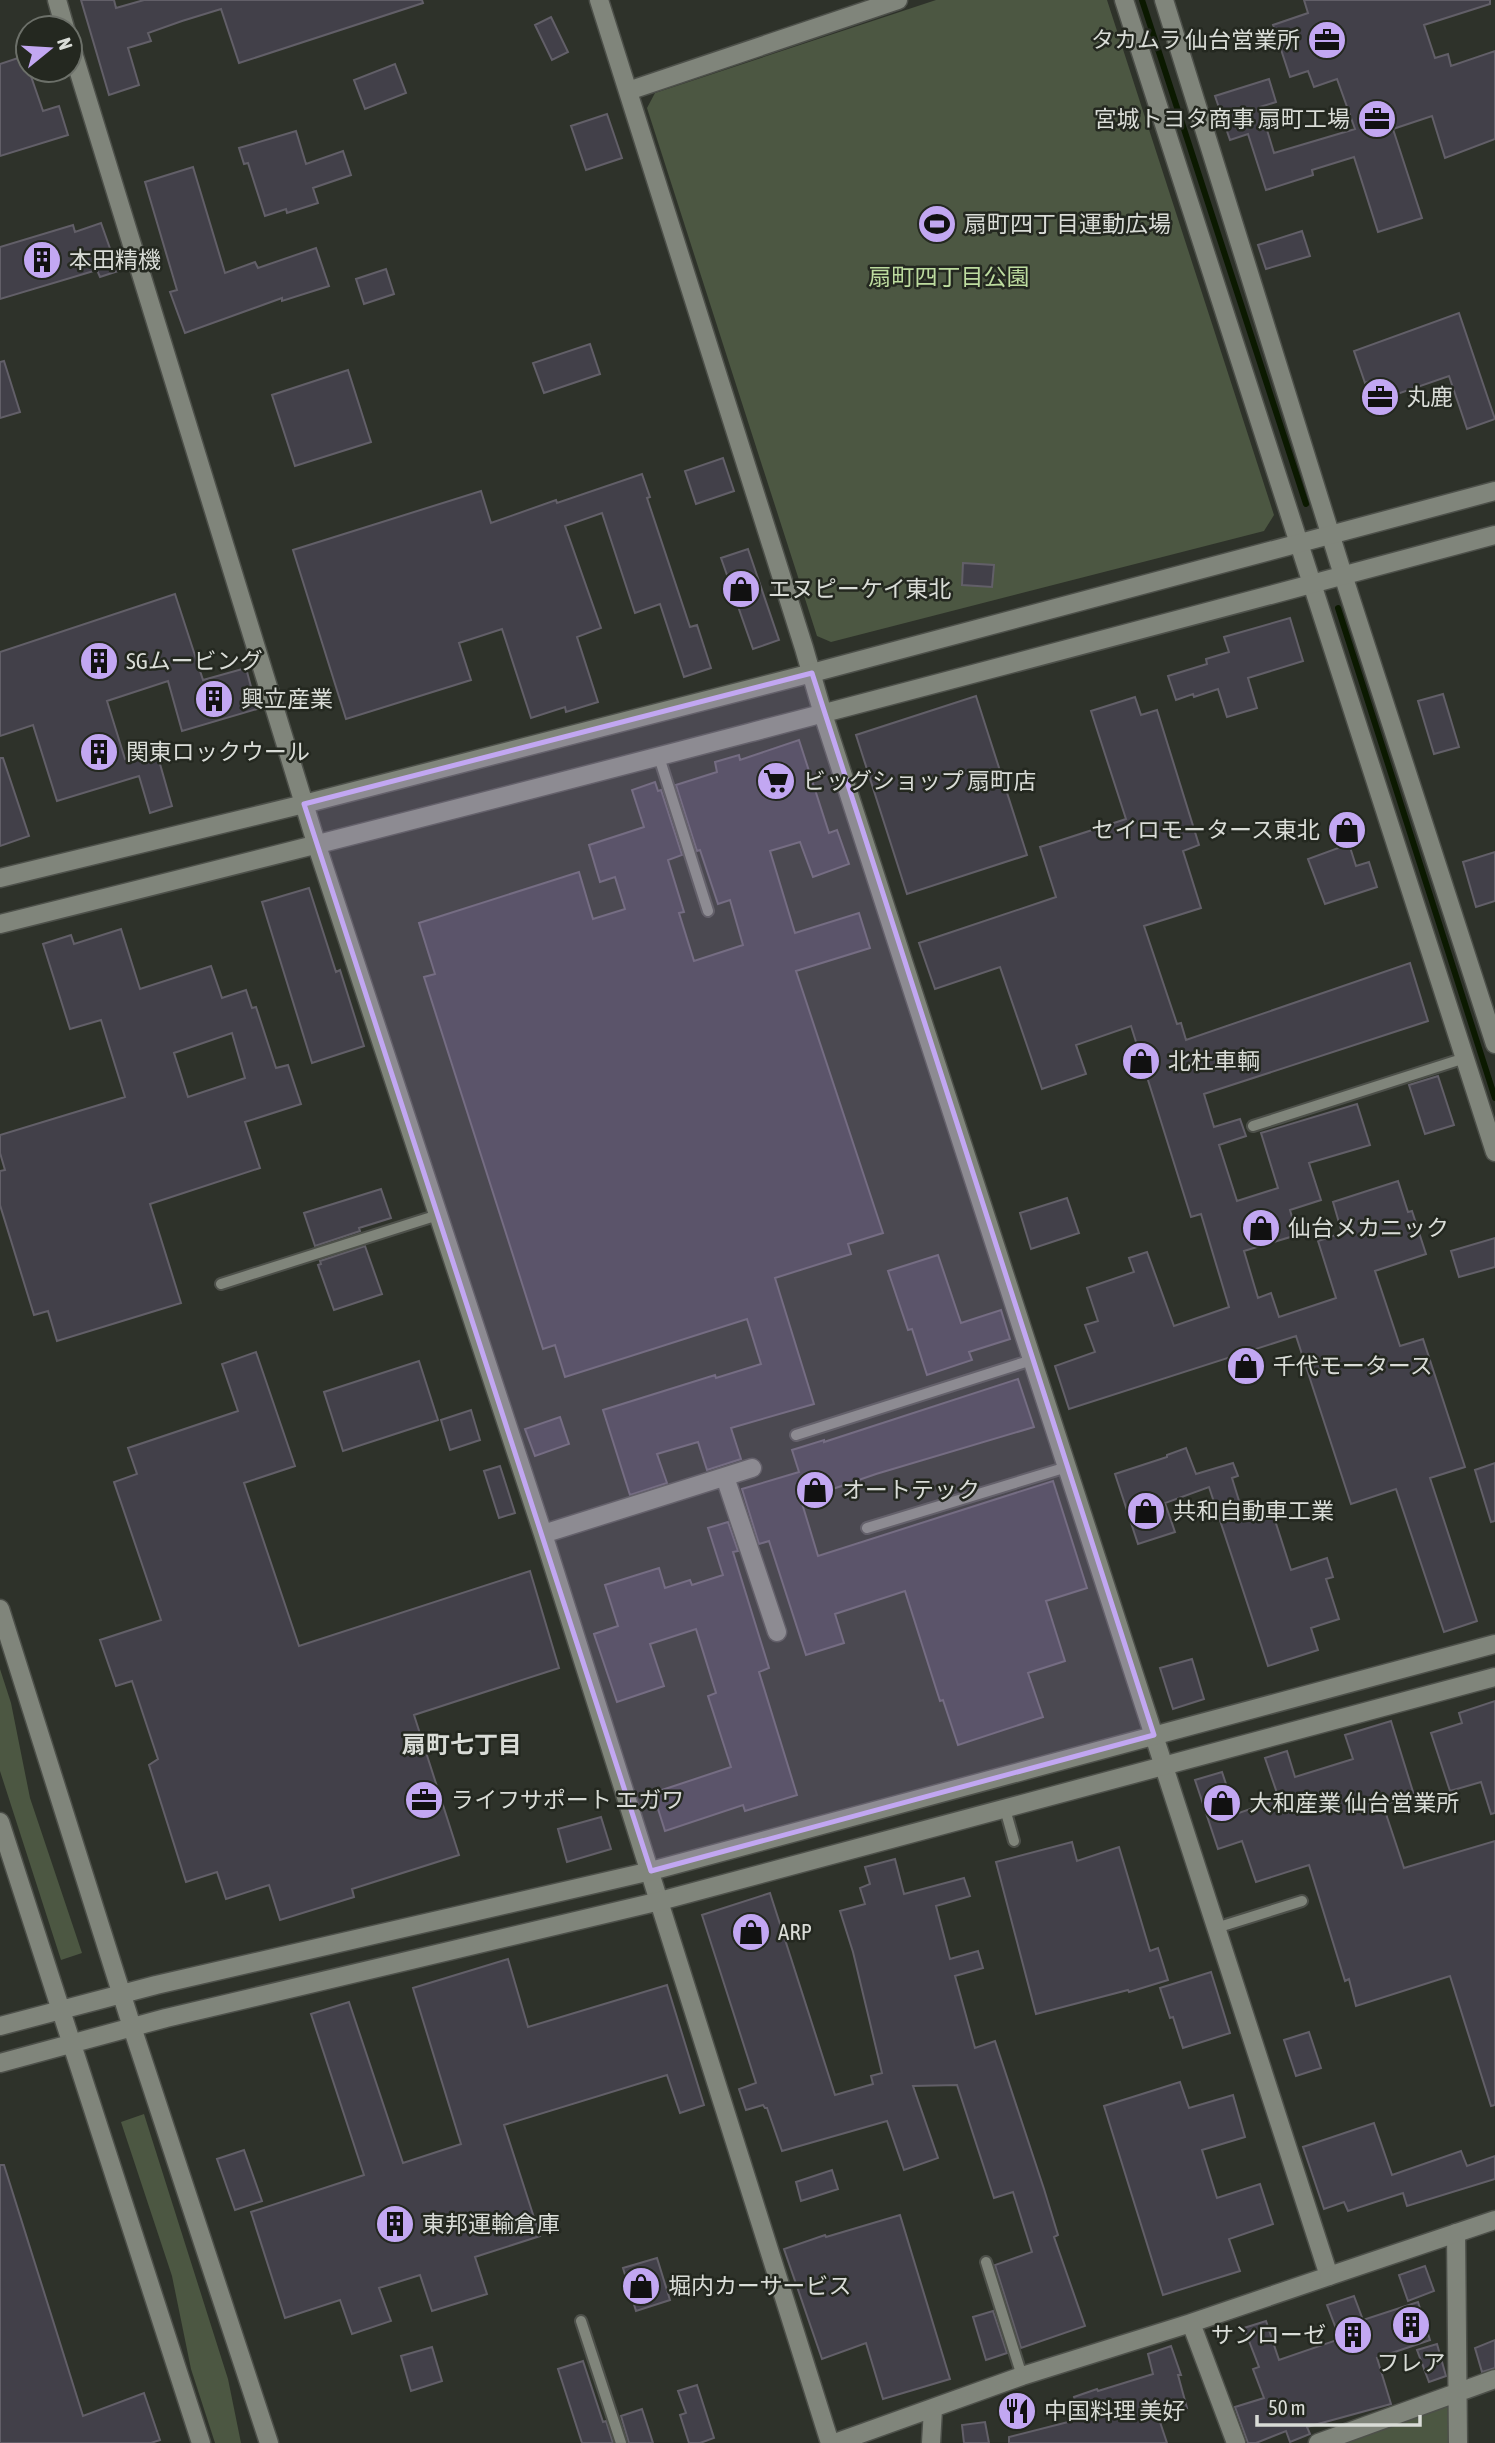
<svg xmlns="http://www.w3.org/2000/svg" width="1495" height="2443" font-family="'Asap Condensed','Noto Sans JP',sans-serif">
<rect width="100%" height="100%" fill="#2e322a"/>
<path fill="#4c5742" d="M 936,0 L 1107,0 L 1274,515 L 1264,531 L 831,642 L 817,636 L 647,108 L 655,93 Z
M 0,1669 L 11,1703 L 30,1798 L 82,1953 L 61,1960 L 0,1771 Z
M 144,2114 L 228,2379 L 241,2443 L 215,2443 L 191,2369 L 172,2276 L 121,2122 Z
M 1457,2391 L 1458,2443 L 1318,2443 Z"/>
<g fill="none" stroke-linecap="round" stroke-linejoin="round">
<path stroke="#0b1900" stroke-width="6" d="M 1142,0 L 1306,504
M 1338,608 L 1495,1098"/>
</g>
<path fill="#424049" stroke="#625f68" stroke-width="2" fill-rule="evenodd" d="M 81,0 L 114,0 L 116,8 L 144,0 L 422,0 L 423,3 L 239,63 L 221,9 L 182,21 L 148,33 L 151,41 L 128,48 L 139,85 L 109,95 Z
M 1304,0 L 1490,0 L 1490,4 L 1424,25 L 1435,58 L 1448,54 L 1451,66 L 1495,51 L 1495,139 L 1445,158 L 1432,116 L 1393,129 L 1422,218 L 1378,232 L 1354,157 L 1312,170 L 1313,175 L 1266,190 L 1248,134 L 1230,140 L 1215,96 L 1269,79 L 1276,102 L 1260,107 L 1274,153 L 1355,129 L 1337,79 L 1314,87 L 1308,71 L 1290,77 L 1273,25 L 1308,13 Z
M 551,17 L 568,52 L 552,60 L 535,25 Z
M 24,56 L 43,111 L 59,106 L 68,135 L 0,156 L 0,64 Z
M 395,64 L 406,93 L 365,109 L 354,80 Z
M 607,114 L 622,158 L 586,170 L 571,126 Z
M 296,131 L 306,164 L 343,151 L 351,175 L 313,188 L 318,203 L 287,213 L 286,209 L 265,216 L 248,163 L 244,164 L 239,148 Z
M 193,167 L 225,273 L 255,262 L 258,268 L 316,248 L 329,286 L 282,301 L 282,298 L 185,333 L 170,292 L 177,290 L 145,182 Z
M 101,223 L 118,271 L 100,277 L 97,270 L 0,299 L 0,247 L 73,225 L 75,232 Z
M 1302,231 L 1310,256 L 1266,269 L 1258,245 Z
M 386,269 L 394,294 L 364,304 L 356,279 Z
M 1459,313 L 1495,419 L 1467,429 L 1449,376 L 1394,395 L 1396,400 L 1378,406 L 1370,381 L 1365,383 L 1354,351 Z
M 590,344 L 600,374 L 544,393 L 533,363 Z
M 4,361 L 20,412 L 0,418 L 0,362 Z
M 348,370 L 371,442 L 295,466 L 272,395 Z
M 723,458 L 734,491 L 696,504 L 685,471 Z
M 642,474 L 650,497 L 647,498 L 690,627 L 697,625 L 711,668 L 684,677 L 660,604 L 635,613 L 602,513 L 565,526 L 601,628 L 577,637 L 598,702 L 566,712 L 565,707 L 531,718 L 502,629 L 459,643 L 471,680 L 346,719 L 293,550 L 481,491 L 491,523 L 556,500 L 557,503 Z
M 748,549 L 779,640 L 753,649 L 721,558 Z
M 963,563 L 994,565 L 992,587 L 962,585 Z
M 175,594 L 203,680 L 246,668 L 257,709 L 182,731 L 168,681 L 107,701 L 125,759 L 156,750 L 172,806 L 150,813 L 139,776 L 57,801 L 33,725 L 0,736 L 0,652 Z
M 1290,618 L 1303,661 L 1248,678 L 1257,708 L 1227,717 L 1218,689 L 1194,697 L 1193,694 L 1176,700 L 1168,676 L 1207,664 L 1206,659 L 1229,652 L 1224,637 Z
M 1443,694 L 1459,747 L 1434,754 L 1418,701 Z
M 976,696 L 1027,855 L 907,894 L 856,735 Z
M 1135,697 L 1141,715 L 1157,710 L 1199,845 L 1183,851 L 1201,908 L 1144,926 L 1177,1024 L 1181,1023 L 1186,1040 L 1410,963 L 1428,1021 L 1204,1094 L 1214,1127 L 1240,1119 L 1246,1136 L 1219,1145 L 1237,1201 L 1278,1188 L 1261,1133 L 1357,1104 L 1370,1145 L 1309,1163 L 1321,1200 L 1290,1210 L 1297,1235 L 1244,1251 L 1258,1298 L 1271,1293 L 1279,1317 L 1336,1298 L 1318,1241 L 1342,1233 L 1333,1202 L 1398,1181 L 1408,1212 L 1412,1211 L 1426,1254 L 1375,1271 L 1400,1346 L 1423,1339 L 1465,1467 L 1430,1478 L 1477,1621 L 1444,1632 L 1396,1489 L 1351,1504 L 1296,1336 L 1069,1409 L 1055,1366 L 1095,1352 L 1085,1325 L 1098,1321 L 1087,1288 L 1134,1272 L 1129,1258 L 1147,1252 L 1174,1326 L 1229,1307 L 1201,1214 L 1191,1217 L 1131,1026 L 1076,1045 L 1086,1074 L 1042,1089 L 1000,967 L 935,989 L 919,943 L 1056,897 L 1040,847 L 1126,819 L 1091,711 Z
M 799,740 L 829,833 L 837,830 L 849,864 L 813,877 L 800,842 L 770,851 L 795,933 L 859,913 L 870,948 L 796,971 L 883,1233 L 848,1244 L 851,1254 L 775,1278 L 814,1404 L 731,1428 L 741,1459 L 707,1470 L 698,1442 L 657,1454 L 667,1483 L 630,1495 L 603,1410 L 715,1375 L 716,1378 L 761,1364 L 747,1319 L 565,1377 L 555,1345 L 543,1349 L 424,977 L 435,974 L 419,923 L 579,872 L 593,919 L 625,909 L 615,877 L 600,882 L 589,845 L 644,827 L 632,790 L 655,782 L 658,791 L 661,790 L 682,855 L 668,860 L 684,912 L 679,913 L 694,961 L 743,945 L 730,900 L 718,904 L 700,850 L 697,851 L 676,785 L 717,772 L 715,762 L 739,755 L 740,760 Z
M 0,758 L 3,758 L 29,836 L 0,846 Z
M 1349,844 L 1356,866 L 1369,862 L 1377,887 L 1325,904 L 1308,859 Z
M 1495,852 L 1495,901 L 1476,907 L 1463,862 Z
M 309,888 L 336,972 L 340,970 L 364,1046 L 312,1063 L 262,902 Z
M 121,929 L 140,989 L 211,966 L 222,998 L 246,990 L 252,1008 L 256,1007 L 276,1068 L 288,1065 L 301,1104 L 245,1122 L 260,1168 L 150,1204 L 181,1303 L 57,1341 L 48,1311 L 34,1315 L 0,1205 L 0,1171 L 5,1170 L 0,1153 L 0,1135 L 125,1097 L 101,1020 L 70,1029 L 43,944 L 71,935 L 74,944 ZM 232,1033 L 245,1078 L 188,1097 L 174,1053 Z
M 1438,1076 L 1454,1125 L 1425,1134 L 1409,1085 Z
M 381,1189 L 391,1218 L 359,1228 L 360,1231 L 315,1246 L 304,1213 Z
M 1067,1198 L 1079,1233 L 1031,1249 L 1020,1213 Z
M 1495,1238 L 1495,1267 L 1459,1277 L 1451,1251 Z
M 365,1246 L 382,1294 L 334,1310 L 318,1265 L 321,1264 L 320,1261 Z
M 938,1255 L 961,1323 L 1001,1310 L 1010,1339 L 969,1352 L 972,1360 L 927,1375 L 912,1329 L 908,1330 L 888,1271 Z
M 256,1352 L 295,1466 L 244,1483 L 299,1646 L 530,1571 L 559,1668 L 414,1715 L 459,1855 L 352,1889 L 354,1897 L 280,1920 L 269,1885 L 226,1899 L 217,1872 L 186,1882 L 149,1765 L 158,1759 L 132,1681 L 116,1686 L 100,1640 L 161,1620 L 114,1482 L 137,1474 L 128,1448 L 238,1411 L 222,1364 Z
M 419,1361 L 438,1420 L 343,1451 L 324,1392 Z
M 1018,1379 L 1034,1427 L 876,1474 L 801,1500 L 818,1556 L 1053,1481 L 1087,1588 L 1046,1601 L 1065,1661 L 1028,1673 L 1043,1717 L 958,1745 L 943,1700 L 940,1701 L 905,1591 L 835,1614 L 844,1643 L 806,1655 L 769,1541 L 759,1544 L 742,1489 L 799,1472 L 792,1450 L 824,1440 L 824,1442 Z
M 471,1410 L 480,1440 L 450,1450 L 441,1420 Z
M 560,1417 L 569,1444 L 535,1456 L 525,1429 Z
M 1186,1448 L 1196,1474 L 1233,1463 L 1238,1476 L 1232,1478 L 1244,1517 L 1271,1508 L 1291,1570 L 1327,1558 L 1333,1577 L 1326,1579 L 1339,1619 L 1311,1628 L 1318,1650 L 1268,1666 L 1209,1487 L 1165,1503 L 1175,1532 L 1138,1544 L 1115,1474 L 1167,1457 L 1167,1455 Z
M 1495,1463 L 1495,1521 L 1491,1522 L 1475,1470 Z
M 500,1466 L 515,1513 L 499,1518 L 484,1471 Z
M 728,1522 L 738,1551 L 733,1552 L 769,1668 L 759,1672 L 797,1795 L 745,1811 L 743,1805 L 665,1831 L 653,1793 L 731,1767 L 708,1696 L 716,1693 L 696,1629 L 650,1644 L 664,1686 L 617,1702 L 594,1634 L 618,1626 L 605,1585 L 659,1568 L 665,1588 L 690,1580 L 692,1585 L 723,1575 L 708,1528 Z
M 1192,1659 L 1204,1699 L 1173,1709 L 1160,1668 Z
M 1495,1701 L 1495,1813 L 1491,1814 L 1481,1782 L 1450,1791 L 1431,1733 L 1462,1723 L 1459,1713 Z
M 1391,1721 L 1414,1795 L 1383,1805 L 1404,1868 L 1495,1841 L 1495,2105 L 1491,2106 L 1450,1976 L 1356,2006 L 1349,1979 L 1345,1981 L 1309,1865 L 1256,1882 L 1242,1841 L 1218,1849 L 1195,1780 L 1222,1772 L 1236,1814 L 1279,1799 L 1265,1758 L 1287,1751 L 1295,1777 L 1353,1759 L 1345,1735 Z
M 601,1817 L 611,1849 L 567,1862 L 558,1829 Z
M 1072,1842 L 1077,1861 L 1119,1847 L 1150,1951 L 1158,1948 L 1168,1980 L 1129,1992 L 1128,1990 L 1036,2014 L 996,1862 Z
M 895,1859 L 904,1894 L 964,1878 L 970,1896 L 936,1906 L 950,1959 L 978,1951 L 983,1968 L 955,1976 L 975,2048 L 995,2041 L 1044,2189 L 1058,2235 L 1054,2237 L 1085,2326 L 1021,2348 L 995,2265 L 1032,2252 L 1013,2192 L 994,2198 L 957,2085 L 913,2086 L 938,2158 L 904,2170 L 887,2121 L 782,2151 L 767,2108 L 765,2108 L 763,2105 L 746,2110 L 739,2089 L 756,2083 L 702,1915 L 770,1893 L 835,2095 L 873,2084 L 871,2076 L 882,2073 L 853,1952 L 840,1911 L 865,1904 L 860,1888 L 870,1884 L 865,1867 Z
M 508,1959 L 528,2027 L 667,1985 L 704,2105 L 680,2113 L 667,2075 L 504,2125 L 540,2236 L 475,2257 L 487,2294 L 432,2311 L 420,2275 L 379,2288 L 391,2321 L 352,2334 L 340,2300 L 285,2318 L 251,2212 L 364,2175 L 311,2014 L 349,2002 L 403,2163 L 461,2144 L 413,1988 Z
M 1211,1972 L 1230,2033 L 1183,2048 L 1173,2017 L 1170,2018 L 1160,1988 Z
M 1309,2032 L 1321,2068 L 1296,2076 L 1284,2040 Z
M 1180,2082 L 1189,2108 L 1233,2095 L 1245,2137 L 1202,2150 L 1217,2198 L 1260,2184 L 1273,2224 L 1229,2239 L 1240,2271 L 1163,2295 L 1104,2106 Z
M 1374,2123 L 1392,2175 L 1461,2151 L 1467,2166 L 1495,2156 L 1495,2179 L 1407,2206 L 1403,2193 L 1348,2211 L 1344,2202 L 1324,2209 L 1303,2147 Z
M 244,2150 L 262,2201 L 235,2210 L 217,2159 Z
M 0,2165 L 4,2165 L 83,2416 L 144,2393 L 160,2440 L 151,2443 L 0,2443 Z
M 832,2170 L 838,2189 L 801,2201 L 796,2182 Z
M 900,2215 L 950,2379 L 883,2399 L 866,2343 L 822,2359 L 784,2249 L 825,2235 L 826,2237 Z
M 657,2258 L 670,2300 L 636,2311 L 623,2268 Z
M 1425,2266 L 1434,2291 L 1408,2301 L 1399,2275 Z
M 1354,2296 L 1363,2320 L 1418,2302 L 1430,2340 L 1377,2358 L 1391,2404 L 1307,2427 L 1310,2434 L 1290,2442 L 1286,2431 L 1256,2443 L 1248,2443 L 1235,2407 L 1264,2398 L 1253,2369 L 1259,2367 L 1244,2328 L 1266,2321 L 1279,2360 L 1340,2339 L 1327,2305 Z
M 993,2311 L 1007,2353 L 986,2360 L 973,2317 Z
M 1495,2340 L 1495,2368 L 1482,2372 L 1475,2348 Z
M 1437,2344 L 1446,2376 L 1429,2382 L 1417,2350 Z
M 1171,2346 L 1181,2375 L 1178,2375 L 1187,2408 L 1158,2416 L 1167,2443 L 1009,2443 L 1009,2437 L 1080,2419 L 1074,2397 L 1097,2389 L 1098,2391 L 1153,2374 L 1148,2354 Z
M 432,2347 L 442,2381 L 411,2391 L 401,2356 Z
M 583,2361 L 603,2422 L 606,2421 L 613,2443 L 582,2443 L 558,2369 Z
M 697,2385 L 714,2438 L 700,2443 L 689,2443 L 680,2415 L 686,2413 L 678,2391 Z
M 642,2409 L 653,2443 L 629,2443 L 621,2416 Z
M 985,2422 L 989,2443 L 964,2443 L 962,2425 Z"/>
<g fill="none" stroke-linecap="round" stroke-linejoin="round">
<defs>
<path id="lane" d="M 659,757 L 708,911
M 1253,1126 L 1465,1058
M 221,1284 L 438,1215
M 796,1435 L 1032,1360
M 867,1528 L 1067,1467
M 1005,1809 L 1014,1841
M 1216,1928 L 1302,1901
M 986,2262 L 1022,2376
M 581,2321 L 621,2443"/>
<path id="street" d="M 57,0 L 65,28
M 599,0 L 804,648 L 823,714 L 1329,2276 L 1191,2323 L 1022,2376 L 835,2443
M 1124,0 L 1495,1152
M 1164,0 L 1343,575 L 1495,1044
M 70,43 L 317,846 L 543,1534 L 830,2443
M 628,91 L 898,0
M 725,1477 L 777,1632
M 543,1534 L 752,1468
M 1456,2233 L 1458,2443
M 1191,2323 L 1236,2443
M 931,2443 L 933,2409
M 1318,2443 L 1495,2379"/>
<path id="secondary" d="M 0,878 L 304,804 L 812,673 L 1495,491
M 0,924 C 500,800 998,668 1495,535
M 0,1609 L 132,2027 L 269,2443
M 0,1822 L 201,2443
M 0,2026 L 156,1985 L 651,1871 L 1495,1644
M 0,2063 L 166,2018 L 660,1901 L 1495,1677
M 1329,2276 L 1495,2220"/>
</defs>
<use href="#lane" stroke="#4d504a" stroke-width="14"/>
<use href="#street" stroke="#4d504a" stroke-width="21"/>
<use href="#secondary" stroke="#4d504a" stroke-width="21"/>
<use href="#lane" stroke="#80857b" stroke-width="10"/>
<use href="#street" stroke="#80857b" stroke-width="18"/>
<use href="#secondary" stroke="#80857b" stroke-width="18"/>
</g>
<path fill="#c2a7f2" fill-opacity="0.2" stroke="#c2a7f2" stroke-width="5" stroke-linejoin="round" d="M 812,673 L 1154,1735 L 651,1871 L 304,804 Z"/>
<defs>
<symbol id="office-disc" viewBox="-11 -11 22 22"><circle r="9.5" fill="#c2a7f2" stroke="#242820"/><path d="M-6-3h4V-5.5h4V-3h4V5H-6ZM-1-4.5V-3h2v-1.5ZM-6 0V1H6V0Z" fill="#111"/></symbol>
<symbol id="stadium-disc" viewBox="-11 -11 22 22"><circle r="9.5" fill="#c2a7f2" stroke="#242820"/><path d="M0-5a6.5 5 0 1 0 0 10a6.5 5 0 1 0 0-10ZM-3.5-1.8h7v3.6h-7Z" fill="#111"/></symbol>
<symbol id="building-disc" viewBox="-11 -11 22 22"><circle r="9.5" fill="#c2a7f2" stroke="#242820"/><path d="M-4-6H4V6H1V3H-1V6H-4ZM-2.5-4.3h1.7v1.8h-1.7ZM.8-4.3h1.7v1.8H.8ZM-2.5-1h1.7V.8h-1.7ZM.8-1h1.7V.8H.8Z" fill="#111"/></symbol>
<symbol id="shop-disc" viewBox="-11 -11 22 22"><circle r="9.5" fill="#c2a7f2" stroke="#242820"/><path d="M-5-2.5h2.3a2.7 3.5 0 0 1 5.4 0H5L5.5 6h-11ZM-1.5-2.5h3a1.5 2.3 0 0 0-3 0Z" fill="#111"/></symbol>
<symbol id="supermarket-disc" viewBox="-11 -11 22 22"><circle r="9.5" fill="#c2a7f2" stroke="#242820"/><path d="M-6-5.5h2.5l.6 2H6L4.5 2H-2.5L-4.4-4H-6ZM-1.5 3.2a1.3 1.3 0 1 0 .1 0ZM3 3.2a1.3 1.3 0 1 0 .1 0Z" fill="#111"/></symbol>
<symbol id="restaurant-disc" viewBox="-11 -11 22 22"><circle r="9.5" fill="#c2a7f2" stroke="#242820"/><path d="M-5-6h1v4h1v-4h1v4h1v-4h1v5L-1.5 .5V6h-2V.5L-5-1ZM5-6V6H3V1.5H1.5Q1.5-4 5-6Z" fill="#111"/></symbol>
</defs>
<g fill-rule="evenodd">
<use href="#office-disc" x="1305" y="18" width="44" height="44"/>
<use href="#office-disc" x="1355" y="97" width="44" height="44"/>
<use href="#stadium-disc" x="915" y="202" width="44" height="44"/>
<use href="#building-disc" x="20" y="238" width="44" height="44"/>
<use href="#office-disc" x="1358" y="375" width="44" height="44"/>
<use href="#shop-disc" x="719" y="567" width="44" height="44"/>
<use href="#building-disc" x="77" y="639" width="44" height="44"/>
<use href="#building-disc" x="192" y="677" width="44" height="44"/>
<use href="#building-disc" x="77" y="730" width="44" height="44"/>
<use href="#supermarket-disc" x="754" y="759" width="44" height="44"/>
<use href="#shop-disc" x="1325" y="808" width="44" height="44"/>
<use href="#shop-disc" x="1119" y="1039" width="44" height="44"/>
<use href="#shop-disc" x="1239" y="1206" width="44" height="44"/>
<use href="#shop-disc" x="1224" y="1344" width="44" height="44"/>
<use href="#shop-disc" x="793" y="1468" width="44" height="44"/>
<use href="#shop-disc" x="1124" y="1489" width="44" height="44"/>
<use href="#office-disc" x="402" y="1778" width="44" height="44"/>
<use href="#shop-disc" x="1200" y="1781" width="44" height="44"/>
<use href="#shop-disc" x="729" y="1910" width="44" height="44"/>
<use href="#building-disc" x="373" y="2202" width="44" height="44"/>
<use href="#shop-disc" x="619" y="2264" width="44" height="44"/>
<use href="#building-disc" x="1389" y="2303" width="44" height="44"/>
<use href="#building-disc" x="1331" y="2313" width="44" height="44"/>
<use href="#restaurant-disc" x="995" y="2389" width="44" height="44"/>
</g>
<g text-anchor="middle" stroke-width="5" stroke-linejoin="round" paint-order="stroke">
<g font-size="23" fill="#d9dcd7" stroke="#242820" text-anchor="start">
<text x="1300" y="48" text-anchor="end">タカムラ 仙台営業所</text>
<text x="1350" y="127" text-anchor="end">宮城トヨタ商事 扇町工場</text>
<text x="964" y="232">扇町四丁目運動広場</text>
<text x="69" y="268">本田精機</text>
<text x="1407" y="405">丸鹿</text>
<text x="768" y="597">エヌピーケイ東北</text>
<text x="126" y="669">SGムービング</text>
<text x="241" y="707">興立産業</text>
<text x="126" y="760">関東ロックウール</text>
<text x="803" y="789">ビッグショップ 扇町店</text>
<text x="1320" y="838" text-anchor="end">セイロモータース東北</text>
<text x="1168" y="1069">北杜車輌</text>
<text x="1288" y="1236">仙台メカニック</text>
<text x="1273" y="1374">千代モータース</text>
<text x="842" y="1498">オートテック</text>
<text x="1173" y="1519">共和自動車工業</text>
<text x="451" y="1808">ライフサポート エガワ</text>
<text x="1249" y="1811">大和産業 仙台営業所</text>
<text x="778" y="1940">ARP</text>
<text x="422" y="2232">東邦運輸倉庫</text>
<text x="668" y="2294">堀内カーサービス</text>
<text x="1326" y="2343" text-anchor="end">サンローゼ</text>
<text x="1411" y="2371" text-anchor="middle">フレア</text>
<text x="1044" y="2419">中国料理 美好</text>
</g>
<g font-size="23" fill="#bddc9f" stroke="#242820">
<text x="949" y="285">扇町四丁目公園</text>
</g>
<g font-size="24" font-weight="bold" fill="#d9dcd7" stroke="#242820">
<text x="462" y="1753">扇町七丁目</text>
</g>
</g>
<g transform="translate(49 49) rotate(72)"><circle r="33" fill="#242820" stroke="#6c7069" stroke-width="2"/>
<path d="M0-5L12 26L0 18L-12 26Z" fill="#c2a7f2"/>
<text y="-10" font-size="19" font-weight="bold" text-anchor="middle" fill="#d9dcd7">N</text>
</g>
<path d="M1257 2415v10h163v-10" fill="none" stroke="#d9dcd7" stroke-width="3.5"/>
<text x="1268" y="2415" font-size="21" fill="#d9dcd7" stroke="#242820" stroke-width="5" paint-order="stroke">50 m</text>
</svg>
